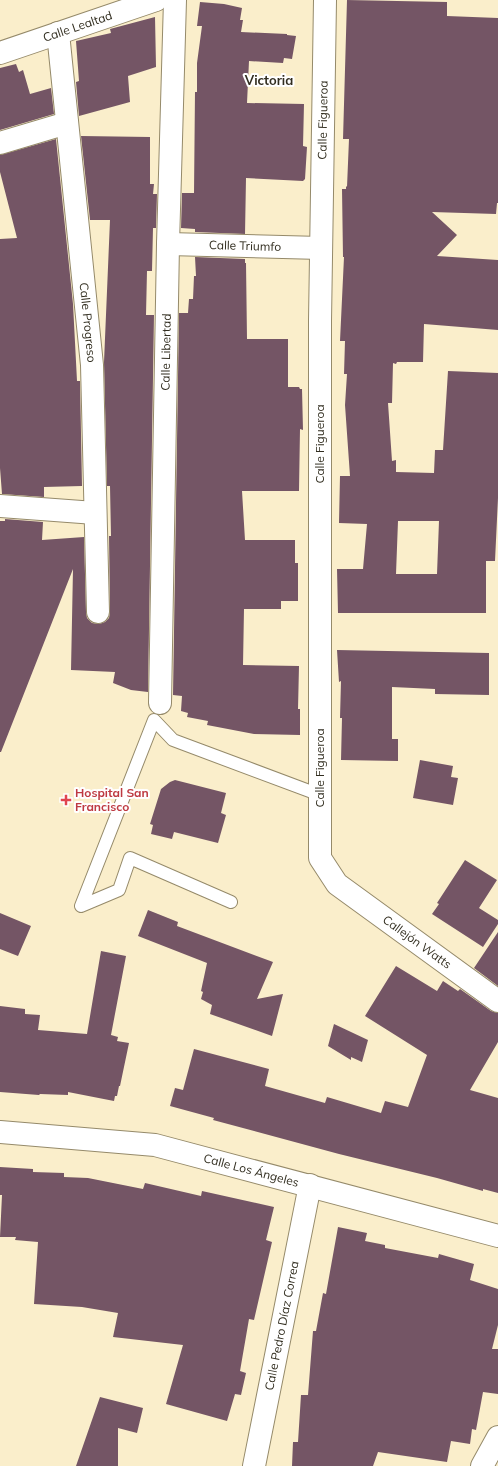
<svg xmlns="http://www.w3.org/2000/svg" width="498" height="1466" font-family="Mulish,sans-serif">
<rect width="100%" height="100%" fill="#faeecb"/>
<path fill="#745565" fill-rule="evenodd" d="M 347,0 L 447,2 L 447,16 L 498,18 L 498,203 L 497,203 L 496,214 L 432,212 L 457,235 L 437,256 L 498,260 L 498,330 L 424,324 L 423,362 L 397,362 L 396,364 L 393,363 L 392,403 L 388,403 L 392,461 L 396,460 L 396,472 L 434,473 L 435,450 L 443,450 L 448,371 L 498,373 L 498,498 L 495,561 L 486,561 L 486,613 L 338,613 L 337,569 L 363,569 L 367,524 L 339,523 L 340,476 L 350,476 L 345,405 L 347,374 L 344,374 L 345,341 L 340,341 L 344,257 L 343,257 L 342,189 L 346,189 L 346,186 L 347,187 L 349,139 L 343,139 ZM 398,521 L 439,521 L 437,574 L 396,574 Z
M 200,2 L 224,4 L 242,8 L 240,20 L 243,20 L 241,32 L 287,34 L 287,35 L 296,36 L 292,59 L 284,58 L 283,63 L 249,61 L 247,103 L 304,104 L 303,146 L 307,147 L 305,179 L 303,181 L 246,178 L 245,234 L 195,232 L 195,229 L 181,228 L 182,193 L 194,193 L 195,92 L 197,92 L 197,63 L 202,26 L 197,26 Z
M 155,17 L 156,67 L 128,76 L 130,102 L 79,116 L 76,82 L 79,81 L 76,41 L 111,33 L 110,29 Z
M 16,64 L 19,72 L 23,70 L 30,94 L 51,88 L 54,114 L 0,130 L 0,68 Z
M 81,136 L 150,137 L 150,184 L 154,184 L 153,194 L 157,194 L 156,228 L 153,228 L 152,271 L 147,271 L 146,315 L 154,315 L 148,692 L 131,690 L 113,683 L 115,672 L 71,670 L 73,569 L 1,752 L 0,752 L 0,521 L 5,521 L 5,519 L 43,522 L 42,540 L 84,537 L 86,612 L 87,618 L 92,623 L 99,624 L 105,622 L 109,618 L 110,612 L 109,536 L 111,536 L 110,486 L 107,486 L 104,362 L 110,220 L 90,220 Z
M 56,139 L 73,304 L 77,381 L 80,381 L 82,486 L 44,487 L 44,497 L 2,494 L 0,468 L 0,239 L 17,238 L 0,172 L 0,155 Z
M 195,257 L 245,259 L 245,263 L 246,263 L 247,339 L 288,339 L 288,387 L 299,387 L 300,389 L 302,389 L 303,430 L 300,429 L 299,491 L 242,491 L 245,540 L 295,540 L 295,563 L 298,563 L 298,601 L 281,601 L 281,609 L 244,609 L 243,665 L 299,666 L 298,709 L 300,709 L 300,735 L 254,734 L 207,725 L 208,721 L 187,717 L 188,713 L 181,711 L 182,696 L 173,695 L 179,313 L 188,313 L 189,299 L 193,299 L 194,276 L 196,276 Z
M 337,650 L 489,653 L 489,695 L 435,694 L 435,689 L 392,687 L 392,739 L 398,739 L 398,761 L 341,760 L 342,718 L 340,718 L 341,681 L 339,682 Z
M 420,760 L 453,766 L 451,777 L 458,778 L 453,805 L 413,798 Z
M 175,780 L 226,793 L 221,813 L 226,815 L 218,843 L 174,832 L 172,839 L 151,834 L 153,825 L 150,824 L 161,789 L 170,782 Z
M 465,860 L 497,880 L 479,908 L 498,920 L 498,924 L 483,947 L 432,914 L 439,904 L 437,903 Z
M 148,910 L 178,922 L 177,926 L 273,962 L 257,999 L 283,994 L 272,1036 L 210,1014 L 212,1005 L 201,999 L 203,992 L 201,991 L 207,963 L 138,936 Z
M 0,913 L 31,926 L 18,956 L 0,949 Z
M 498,932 L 498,986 L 474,968 Z
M 101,951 L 126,956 L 111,1035 L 118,1037 L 117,1041 L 129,1043 L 120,1086 L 119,1086 L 117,1096 L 115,1096 L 114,1101 L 68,1092 L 68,1095 L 40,1094 L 39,1095 L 0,1092 L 0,1006 L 25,1009 L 25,1014 L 40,1015 L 38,1030 L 87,1034 Z
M 396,966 L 437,991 L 443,981 L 458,991 L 460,989 L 491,1011 L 498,1013 L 498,1042 L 470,1090 L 498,1098 L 498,1193 L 483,1189 L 483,1191 L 437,1178 L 339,1154 L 213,1120 L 214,1118 L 170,1106 L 175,1088 L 183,1090 L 194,1049 L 269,1069 L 265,1086 L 325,1103 L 327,1097 L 381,1113 L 385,1101 L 408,1107 L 427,1055 L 365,1016 Z
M 334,1024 L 368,1040 L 362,1062 L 351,1057 L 351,1060 L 328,1046 Z
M 0,1167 L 33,1169 L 33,1172 L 64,1173 L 64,1177 L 88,1178 L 143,1189 L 145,1183 L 201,1196 L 202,1191 L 274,1207 L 266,1240 L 272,1242 L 254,1320 L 249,1319 L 240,1371 L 246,1373 L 241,1395 L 235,1394 L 227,1421 L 166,1404 L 183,1345 L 113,1337 L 118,1313 L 82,1307 L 34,1304 L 38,1242 L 15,1240 L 16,1237 L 0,1237 L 2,1195 L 0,1195 Z
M 338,1227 L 367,1233 L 365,1241 L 385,1245 L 385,1248 L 438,1258 L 439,1254 L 474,1264 L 470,1280 L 498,1289 L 498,1325 L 492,1349 L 498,1349 L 498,1394 L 483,1392 L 476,1430 L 472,1429 L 470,1444 L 451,1441 L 447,1462 L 378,1452 L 373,1466 L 292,1466 L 293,1442 L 298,1442 L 301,1395 L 308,1395 L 313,1331 L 316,1331 L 323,1293 L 326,1294 Z
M 100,1397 L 143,1408 L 137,1433 L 118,1428 L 118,1466 L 76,1466 Z"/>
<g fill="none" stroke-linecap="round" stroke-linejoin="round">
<defs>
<path id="service" d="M 231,902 L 130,858 L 119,890 L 81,906 L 154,720 L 173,740 L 320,795"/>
<g id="minor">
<path id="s1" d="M 325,0 L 320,321 L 320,858 L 337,884 L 498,1001"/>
<path id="s2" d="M 58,33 L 92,365 L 98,612"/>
<path id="s3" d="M 0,53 L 156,0"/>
<path d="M 0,143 L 67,123"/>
<path id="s4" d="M 168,244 L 321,248"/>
<path d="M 0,506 L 95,513"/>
<path id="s5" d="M 160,703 L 168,244 L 175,0"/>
<path id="s6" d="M 0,1132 L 155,1145 L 498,1236"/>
<path id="s7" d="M 254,1466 L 310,1185"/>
</g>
<path id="tertiary" d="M 482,1466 L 498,1437"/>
</defs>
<use href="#service" stroke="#958a6a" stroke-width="14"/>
<use href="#minor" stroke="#958a6a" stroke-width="24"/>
<use href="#tertiary" stroke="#958a6a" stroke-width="24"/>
<use href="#service" stroke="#fff" stroke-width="12"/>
<use href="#minor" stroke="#fff" stroke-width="22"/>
<use href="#tertiary" stroke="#fff" stroke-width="22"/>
</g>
<path fill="#e0444e" stroke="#fff" stroke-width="1.5" d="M64 794h4v4h4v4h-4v4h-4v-4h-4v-4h4z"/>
<g text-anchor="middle" stroke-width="4" stroke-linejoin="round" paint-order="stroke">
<g font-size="12" fill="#312d1f" stroke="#fff">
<text dy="4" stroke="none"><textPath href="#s3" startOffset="82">Calle Lealtad</textPath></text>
<text transform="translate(323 120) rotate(-89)" y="4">Calle Figueroa</text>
<text dy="4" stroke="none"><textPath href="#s4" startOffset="77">Calle Triumfo</textPath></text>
<text dy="4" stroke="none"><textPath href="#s2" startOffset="291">Calle Progreso</textPath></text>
<text dy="4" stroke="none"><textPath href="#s5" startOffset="351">Calle Libertad</textPath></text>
<text transform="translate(320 444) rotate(-90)" y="4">Calle Figueroa</text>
<text transform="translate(320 768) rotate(-90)" y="4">Calle Figueroa</text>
<text dy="4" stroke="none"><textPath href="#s1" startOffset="988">Callejón Watts</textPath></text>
<text dy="4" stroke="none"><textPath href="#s6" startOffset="255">Calle Los Ángeles</textPath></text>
<text dy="4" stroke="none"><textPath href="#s7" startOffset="143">Calle Pedro Díaz Correa</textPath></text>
</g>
<g font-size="12" font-weight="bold" fill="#be3a42" stroke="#fff" text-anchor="start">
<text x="75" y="797">Hospital San<tspan x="75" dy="14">Francisco</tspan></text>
</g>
<g font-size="13" font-weight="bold" fill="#312d1f" stroke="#fff">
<text x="269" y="85">Victoria</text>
</g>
</g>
</svg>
